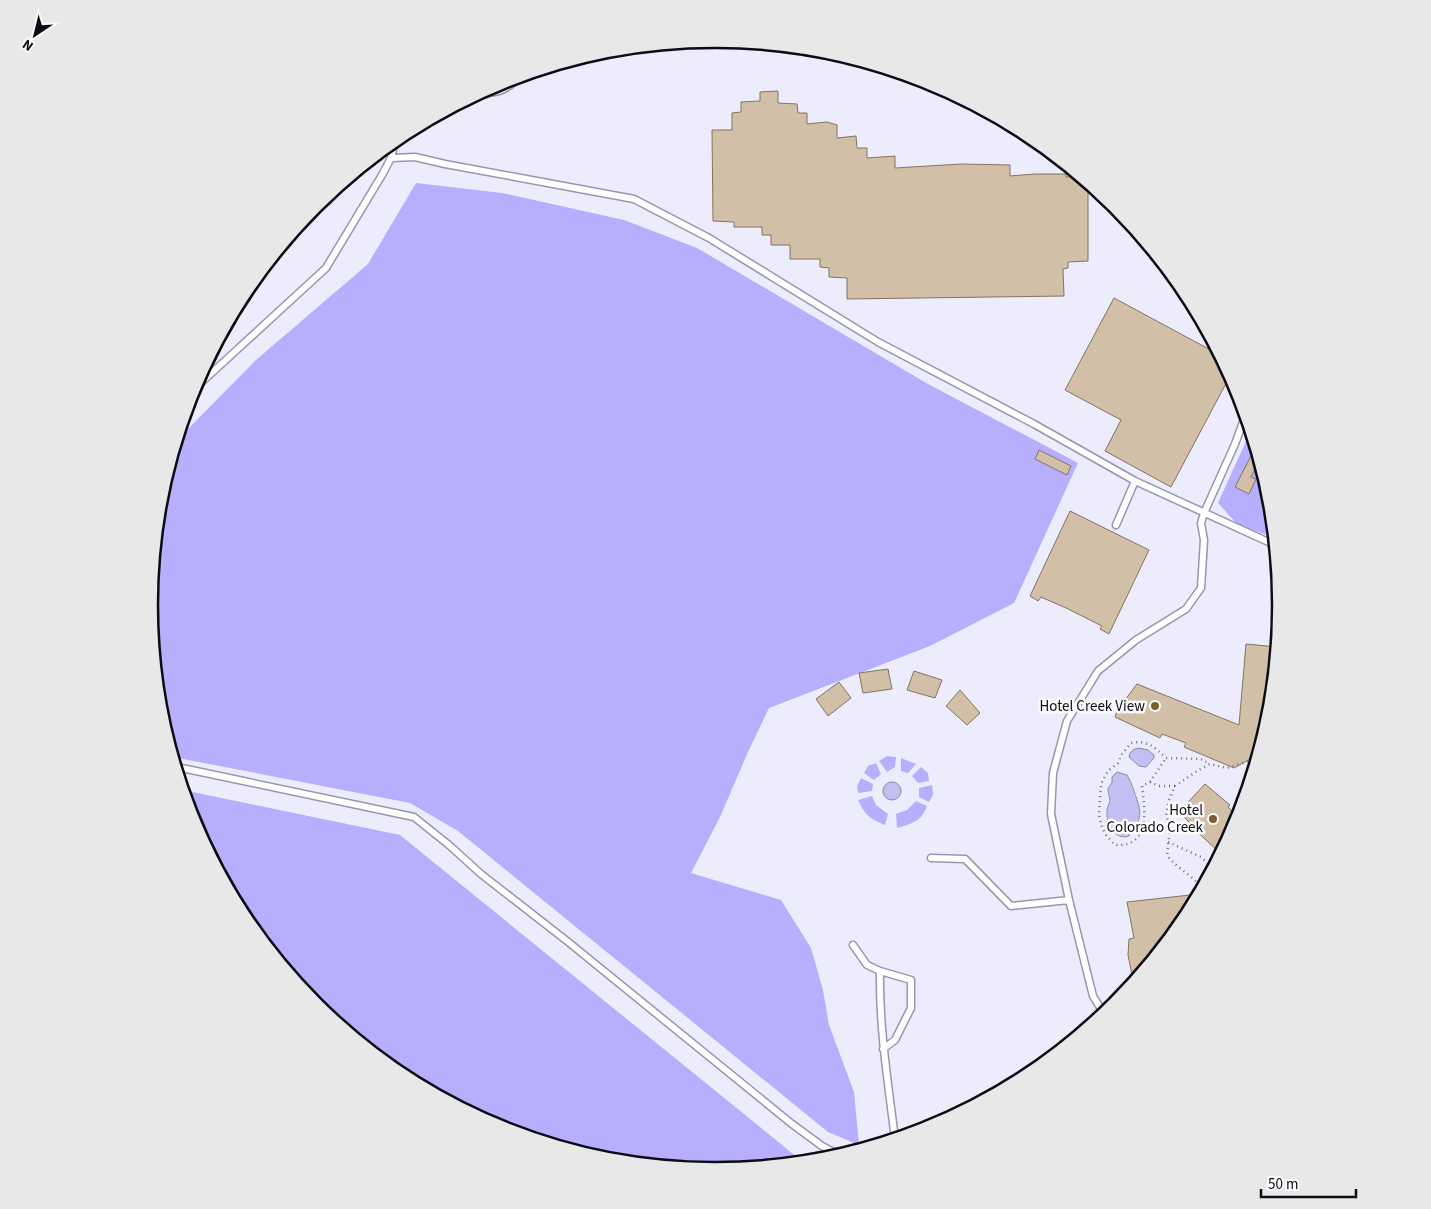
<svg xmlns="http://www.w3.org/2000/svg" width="1431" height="1209" font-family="'Source Sans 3',sans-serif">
<rect width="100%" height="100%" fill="#edecfd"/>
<path fill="#b7aefe" d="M 416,183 L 502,193 L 624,220 L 697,248 L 928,384 L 1078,463 L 1014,603 L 930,646 L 769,708 L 748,752 L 720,817 L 691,873 L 781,900 L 811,948 L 823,990 L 829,1025 L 854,1092 L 859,1145 L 828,1132 L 458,831 L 410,803 L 173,757 L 161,715 L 150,604 L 161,494 L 177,440 L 256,360 L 368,264 Z
M 1251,430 L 1270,494 L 1275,538 L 1237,524 L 1218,503 Z
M 887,756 L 896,757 L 895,767 L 887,772 L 879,761 Z
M 901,758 L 916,764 L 908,773 L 901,771 Z
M 876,763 L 881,774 L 874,780 L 864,773 L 868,766 Z
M 921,767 L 928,773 L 929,781 L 918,783 L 912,776 Z
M 861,778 L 873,784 L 872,791 L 858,793 L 857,786 Z
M 932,785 L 933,795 L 929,802 L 919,797 L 919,788 Z
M 183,790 L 400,835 L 803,1162 L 715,1170 L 605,1159 L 499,1127 L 401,1075 L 315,1004 L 245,919 L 193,821 Z
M 872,796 L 876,805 L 888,814 L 885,825 C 870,819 865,815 858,800 Z
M 916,801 L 927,806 C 922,821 911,824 897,828 L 896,814 L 907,810 Z"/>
<path fill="#c3bff3" stroke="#8c89b1" d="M 1139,748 L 1148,750 L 1154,755 L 1154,758 L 1146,767 L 1139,766 L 1129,757 C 1130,751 1133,749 1139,748 Z
M 1117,772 L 1127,775 C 1130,780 1132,785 1134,791 C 1138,803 1143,812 1137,824 L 1134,826 L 1129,836 C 1114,841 1106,823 1107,811 C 1107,806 1110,804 1110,800 C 1109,795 1108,792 1108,788 L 1112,783 L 1112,777 Z
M883 791a9 9 0 1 1 18 0a9 9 0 1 1-18 0Z"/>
<path fill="#d2bfa8" stroke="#84735e" d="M 778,91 L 778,103 L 797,104 L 798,113 L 807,113 L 807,124 L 827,122 L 837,125 L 837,138 L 856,136 L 857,148 L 867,148 L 867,158 L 895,156 L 895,168 L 961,164 L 1010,165 L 1010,176 L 1035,174 L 1066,174 L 1066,177 L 1081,176 L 1088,181 L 1088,261 L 1068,262 L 1068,268 L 1063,269 L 1064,296 L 847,299 L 847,278 L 829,277 L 829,268 L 820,267 L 820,259 L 790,259 L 790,245 L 771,245 L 771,235 L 762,235 L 762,227 L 734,227 L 734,222 L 713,221 L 712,130 L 732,130 L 732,113 L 741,112 L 741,102 L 760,101 L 760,92 Z
M 1114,298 L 1220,355 L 1231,374 L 1171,487 L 1105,451 L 1121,420 L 1065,390 Z
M 1256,446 L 1260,460 L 1251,477 L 1256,479 L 1249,494 L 1235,487 Z
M 1039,450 L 1071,466 L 1067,475 L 1035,459 Z
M 1070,511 L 1149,550 L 1109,634 L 1100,629 L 1102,626 L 1066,608 L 1041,597 L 1038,601 L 1030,596 Z
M 1246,644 L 1277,647 L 1270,715 L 1259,754 L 1234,768 L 1184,747 L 1186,743 L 1162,734 L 1160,738 L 1115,717 L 1120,703 L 1125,700 L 1137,684 L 1239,725 Z
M 888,669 L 892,689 L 863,693 L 859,673 Z
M 914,671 L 942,680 L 935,698 L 907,690 Z
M 839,682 L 851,698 L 828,716 L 816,699 Z
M 960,690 L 980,713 L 967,725 L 946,706 Z
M 1205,784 L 1230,805 L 1228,807 L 1239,817 L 1221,854 L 1189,824 L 1190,823 L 1179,812 Z
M 1199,894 L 1186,919 L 1141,973 L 1132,975 L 1128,955 L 1129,939 L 1134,938 L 1127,902 Z"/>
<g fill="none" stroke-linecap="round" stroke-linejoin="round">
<defs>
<path id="service" d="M 478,93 C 494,94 510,90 518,76
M 391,158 L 395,139
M 192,391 L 326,268 L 382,175 L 391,158 L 415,157 L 445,164 L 634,199 L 709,238 L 878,342 L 1034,424 L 1135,481 L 1275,545
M 1116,525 L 1135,481
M 177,767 L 414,817 L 449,845 L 481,874 L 567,941 L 792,1124 L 822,1146 L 839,1155
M 931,858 L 965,859 L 1011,906 L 1069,900
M 853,945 L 867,965 L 880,971 L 911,980 L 911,1008 L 895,1040 L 883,1049
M 880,971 C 879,1027 888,1082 895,1139
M 1104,1014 L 1093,996 L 1069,900 L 1051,814 L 1053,773 L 1067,721 L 1098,671 L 1136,640 L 1186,609 L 1201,588 L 1204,540 L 1201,523 L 1204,513 L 1235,444 L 1246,414"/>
</defs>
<use href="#service" stroke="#9795b0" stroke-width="9"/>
<path stroke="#72717e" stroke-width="2.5" stroke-dasharray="1 4" stroke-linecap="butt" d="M 1150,782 L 1166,758
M 1175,786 L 1159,786 L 1150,782 L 1142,786 C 1145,810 1151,847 1115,845 L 1106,835 L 1101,825 L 1099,814 L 1101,784 L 1108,771 L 1118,763 L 1122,754 L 1131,743 C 1148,740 1154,747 1166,758 L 1201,759 L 1210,764
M 1168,842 L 1201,857 L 1213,868
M 1202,889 C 1193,875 1177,869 1167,855 L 1170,829 L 1166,815 L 1169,800 L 1175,786 L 1197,771 L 1210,764 L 1227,768 L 1252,760 L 1257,761"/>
<use href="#service" stroke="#fff" stroke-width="6"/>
</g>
<g fill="#7c5d32" stroke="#fbfbfb" stroke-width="2">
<circle cx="1155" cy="706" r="5"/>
<circle cx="1213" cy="819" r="5"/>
</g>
<g text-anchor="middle" stroke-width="5" stroke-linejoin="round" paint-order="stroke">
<g font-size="15" fill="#0d0c16" stroke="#fbfbfb" text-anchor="end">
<text x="1145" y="711">Hotel Creek View</text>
<text x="1203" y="815">Hotel<tspan x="1203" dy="17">Colorado Creek</tspan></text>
</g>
</g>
<path d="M0 0H1431V1209H0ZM158 605a557 557 0 1 1 1114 0a557 557 0 1 1-1114 0Z" fill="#e8e8e9" fill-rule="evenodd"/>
<path fill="none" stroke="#0d0c16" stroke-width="2.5" d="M158 605a557 557 0 1 1 1114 0a557 557 0 1 1-1114 0Z"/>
<g transform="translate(35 35) rotate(215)" stroke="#fbfbfb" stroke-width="4" paint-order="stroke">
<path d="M0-4L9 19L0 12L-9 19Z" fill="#0d0c16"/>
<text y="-8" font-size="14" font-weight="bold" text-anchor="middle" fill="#0d0c16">N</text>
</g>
<path d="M1261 1189v8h95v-8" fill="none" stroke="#0d0c16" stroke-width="2.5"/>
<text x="1268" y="1189" font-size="15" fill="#0d0c16" stroke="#fbfbfb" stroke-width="4" paint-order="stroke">50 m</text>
</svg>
